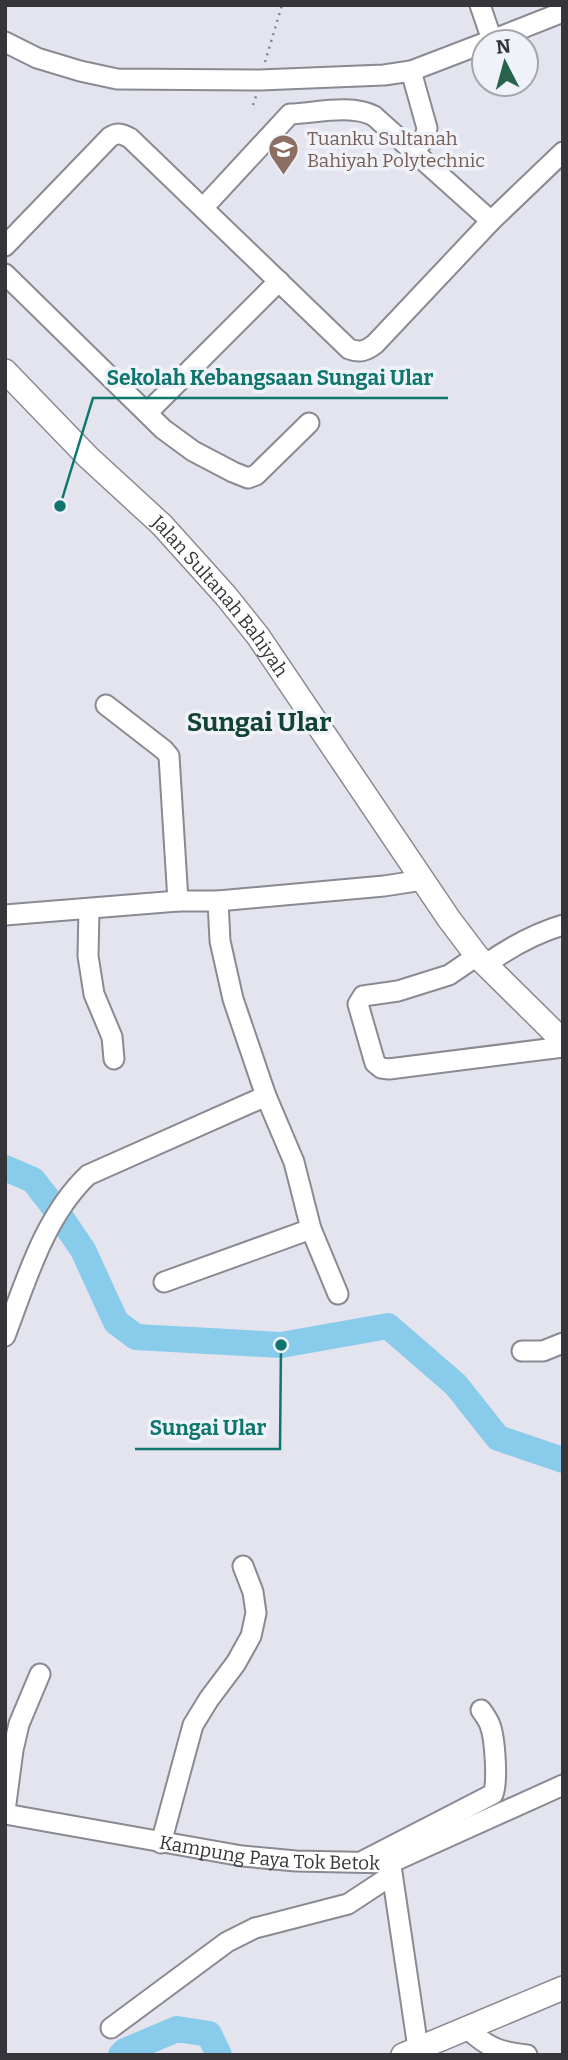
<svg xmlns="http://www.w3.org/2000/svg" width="568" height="2060" font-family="Bitter,serif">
<rect width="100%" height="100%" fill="#e3e4ed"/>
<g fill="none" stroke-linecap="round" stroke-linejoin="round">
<path stroke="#89cbeb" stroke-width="26" d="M 5,1168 L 33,1180 L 51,1203 L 83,1250 L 116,1322 L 136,1337 L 281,1345 L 388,1326 L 456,1385 L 498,1438 L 563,1460
M 121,2055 L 125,2051 L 177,2029 L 209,2034 L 219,2055"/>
<defs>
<g id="minor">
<path d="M 480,5 L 492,40"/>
<path d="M 5,42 L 37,58 L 80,71 L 117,79 L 260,80 L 384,75 L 411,71 L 484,43"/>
<path d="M 487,42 L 563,12"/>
<path d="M 411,71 L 427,128 L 425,138 L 413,153"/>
<path d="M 203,208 L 290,114 C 316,113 351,104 374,116 L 491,221"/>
<path d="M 5,246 L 110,137 C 118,132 122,134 130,138 L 349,349 C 360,353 366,351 375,344 L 491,221 L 563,152"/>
<path d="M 5,274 L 163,429 L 193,451 L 233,472 L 248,478 L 256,475 L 309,423"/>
<path d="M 147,413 L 279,281"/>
<path d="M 106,705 L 164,750 L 169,756 L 178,901"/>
<path d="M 218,901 L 220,941 L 233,999 L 266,1096 L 294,1162 L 311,1229 L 338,1294"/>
<path d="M 89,909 L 88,956 L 94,994 L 112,1037 L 114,1059"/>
<path d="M 5,915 L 178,901 L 218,901 L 384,886 L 423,880"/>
<path d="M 477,956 L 449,975 L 398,991 L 363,996 L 358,1004 L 375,1063 L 381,1068 L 389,1069 L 563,1047"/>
<path d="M 485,965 C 510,947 533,934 563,925"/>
<path d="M 164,1282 L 311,1229"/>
<path d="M 5,1336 C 26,1281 44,1217 88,1175 L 266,1096"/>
<path d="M 522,1351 L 543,1351 L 563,1343"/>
<path d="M 5,1811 L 13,1750 L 19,1724 L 40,1674"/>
<path id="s1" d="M 5,1814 L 242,1856 L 296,1861 L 390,1863 L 563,1785"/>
<path d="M 161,1843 L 193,1725 L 209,1699 L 236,1663 L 251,1636 L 256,1613 L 253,1592 L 243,1566"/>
<path d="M 363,1861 L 493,1794 C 498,1782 495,1738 490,1725 C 488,1720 484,1714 481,1710"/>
<path d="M 391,1866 L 418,2048"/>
<path d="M 111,2028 L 227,1942 L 255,1928 L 348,1904 L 392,1875"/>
<path d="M 468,2029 C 488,2048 500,2052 527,2055"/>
</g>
<g id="major">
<path id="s2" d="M 5,371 L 88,457 L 162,525 L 226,596 L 258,636 L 449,919 L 477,956 L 563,1041"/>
<path d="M 403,2055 L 563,1988"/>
</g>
</defs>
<use href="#minor" stroke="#898a92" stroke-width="23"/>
<use href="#major" stroke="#898a92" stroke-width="26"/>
<path stroke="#85858c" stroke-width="2.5" stroke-dasharray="2 5" stroke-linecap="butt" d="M 265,62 L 282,5
M 253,105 L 256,96"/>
<use href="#minor" stroke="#fff" stroke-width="19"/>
<use href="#major" stroke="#fff" stroke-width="23"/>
</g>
<defs>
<symbol id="university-pin" viewBox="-11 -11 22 30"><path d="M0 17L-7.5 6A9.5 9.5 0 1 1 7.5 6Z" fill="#8d6e63" stroke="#f0f2fa"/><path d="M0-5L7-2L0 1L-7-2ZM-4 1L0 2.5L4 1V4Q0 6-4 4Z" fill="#fff"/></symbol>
</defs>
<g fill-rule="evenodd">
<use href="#university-pin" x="266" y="132" width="35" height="47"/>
</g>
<g text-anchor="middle" stroke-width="7" stroke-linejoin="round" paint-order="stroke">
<g font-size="19" fill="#785e54" stroke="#f0f2fa" text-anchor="start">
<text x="307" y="145">Tuanku Sultanah<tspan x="307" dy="22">Bahiyah Polytechnic</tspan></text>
</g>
<g font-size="19" fill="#36363a" stroke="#f0f2fa">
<text dy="7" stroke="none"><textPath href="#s2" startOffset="312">Jalan Sultanah Bahiyah</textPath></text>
<text dy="7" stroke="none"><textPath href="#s1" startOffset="268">Kampung Paya Tok Betok</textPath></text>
</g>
<g font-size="26" font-weight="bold" fill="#134332" stroke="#f0f2fa">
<text x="259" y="731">Sungai Ular</text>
</g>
</g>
<path fill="none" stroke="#0f766e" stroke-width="2.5" d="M60 506L93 398H448M281 1345L280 1449H135"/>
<g fill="#0f766e" stroke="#f0f2fa" stroke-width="2.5">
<circle cx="60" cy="506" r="7"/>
<circle cx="281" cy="1345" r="7"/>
</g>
<g font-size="21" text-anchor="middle" font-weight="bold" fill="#0f766e" stroke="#f0f2fa" stroke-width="7" stroke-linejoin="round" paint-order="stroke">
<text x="270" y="385">Sekolah Kebangsaan Sungai Ular</text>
<text x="208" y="1435">Sungai Ular</text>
</g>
<rect width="568" height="2060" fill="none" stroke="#36363a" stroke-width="14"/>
<g transform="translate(505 63) rotate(354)"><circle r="33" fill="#f0f2fa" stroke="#a6a7ad" stroke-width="2"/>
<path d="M0-5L12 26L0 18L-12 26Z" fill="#27624c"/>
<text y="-10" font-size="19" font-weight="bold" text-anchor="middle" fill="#36363a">N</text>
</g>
</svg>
